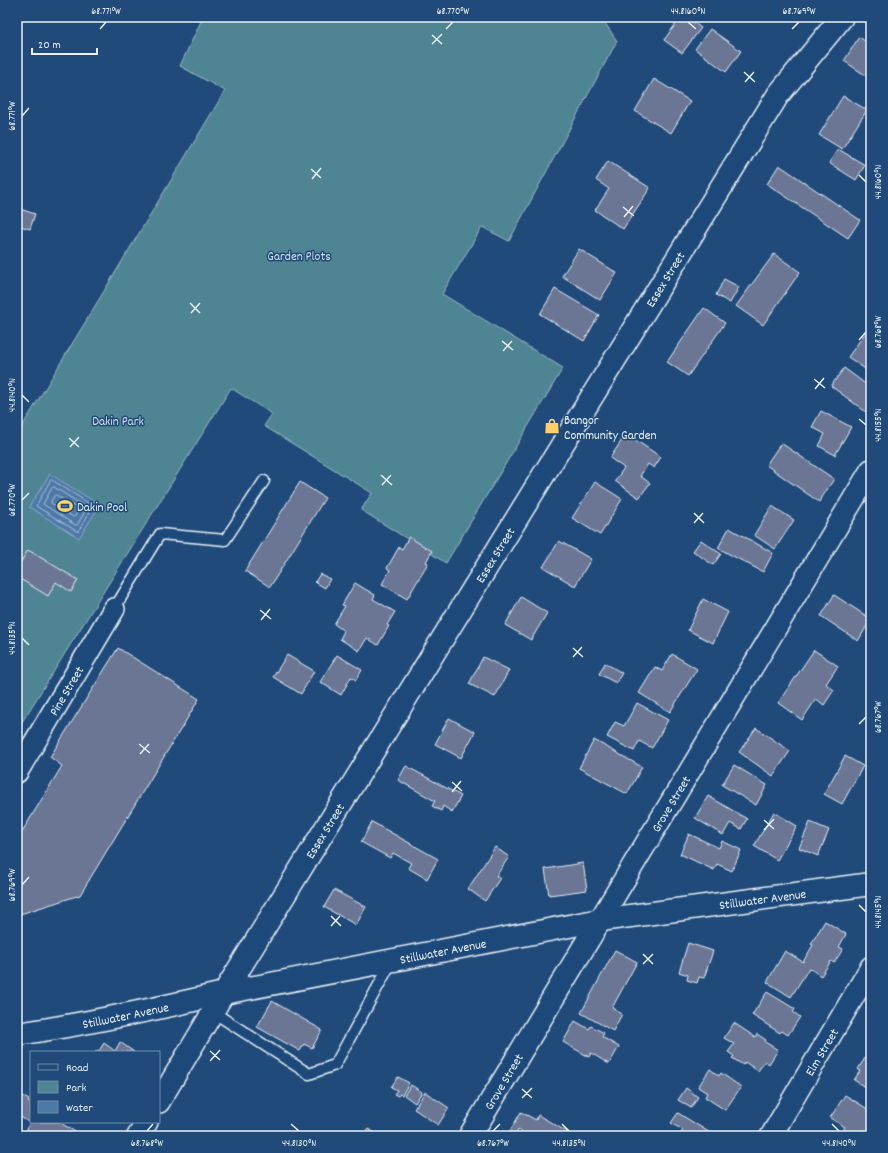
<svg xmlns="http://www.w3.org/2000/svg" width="888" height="1153" font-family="Dekko,sans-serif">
<rect width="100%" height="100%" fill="#1f4a7a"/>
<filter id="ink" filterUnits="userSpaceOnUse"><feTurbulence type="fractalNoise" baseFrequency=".025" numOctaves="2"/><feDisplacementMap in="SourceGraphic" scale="8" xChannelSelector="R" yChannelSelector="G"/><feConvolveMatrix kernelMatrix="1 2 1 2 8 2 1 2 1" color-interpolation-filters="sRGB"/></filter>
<g filter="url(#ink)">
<path fill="#4f8492" stroke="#9cbac5" d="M 203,17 L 601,17 L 617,41 L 509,241 L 482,227 L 442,294 L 563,368 L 446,563 L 361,510 L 372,493 L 264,426 L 272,414 L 231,388 L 17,730 L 17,435 L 225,91 L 180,66 Z"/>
<path fill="#4d79a8" stroke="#8ba9c8" d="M 50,474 L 100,505 L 79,538 L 29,507 Z"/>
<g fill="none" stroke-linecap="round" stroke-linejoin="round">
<path stroke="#aac1d8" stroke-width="1" d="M 52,480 L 93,506 L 78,532 L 36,506 L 50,481 Z
M 54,487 L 87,508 L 77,525 L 75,525 L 43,504 L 52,488 Z
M 56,495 L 78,509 L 78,511 L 75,516 L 73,517 L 51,503 L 51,501 L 54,496 Z"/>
</g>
<path fill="#6b7693" stroke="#e8f1f8" d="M 681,17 L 687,17 L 701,28 L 682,53 L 664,40 Z
M 710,29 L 741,51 L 726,72 L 695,49 Z
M 859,37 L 871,45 L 871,79 L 844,61 Z
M 654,79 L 690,101 L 671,133 L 635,111 Z
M 843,96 L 867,110 L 842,149 L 819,135 Z
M 838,149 L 865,165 L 856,180 L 829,163 Z
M 608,161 L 650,188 L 623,229 L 595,210 L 609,189 L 596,180 Z
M 779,165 L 860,220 L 848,238 L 767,184 Z
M 17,208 L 35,214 L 30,229 L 17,225 Z
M 579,249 L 617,273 L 600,300 L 562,276 Z
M 774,254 L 800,272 L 763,325 L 736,306 Z
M 724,279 L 739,287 L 730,303 L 716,295 Z
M 555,289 L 599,315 L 584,341 L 540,314 Z
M 704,308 L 725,323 L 688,376 L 667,362 Z
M 866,332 L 871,336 L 871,373 L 848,357 Z
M 844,368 L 871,388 L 871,414 L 870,415 L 831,386 Z
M 821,411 L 851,427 L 835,455 L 819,446 L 825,434 L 812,427 Z
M 626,434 L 661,457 L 654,468 L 648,464 L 640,476 L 650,483 L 639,498 L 615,481 L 624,468 L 610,458 Z
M 781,443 L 834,479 L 819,502 L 766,465 Z
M 300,482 L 325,498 L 270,587 L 245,571 Z
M 595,482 L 622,499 L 600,535 L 572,518 Z
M 772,506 L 794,520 L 775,549 L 754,535 Z
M 729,528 L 773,553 L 763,572 L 718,548 Z
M 409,537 L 432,551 L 426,562 L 428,563 L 407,599 L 382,584 L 390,570 L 387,568 L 399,547 L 402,549 Z
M 701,540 L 721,554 L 713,565 L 693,551 Z
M 559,541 L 591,559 L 575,586 L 543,567 Z
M 28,550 L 78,580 L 71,592 L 56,582 L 48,596 L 17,577 L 17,568 Z
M 320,574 L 330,579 L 325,588 L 315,582 Z
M 355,583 L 375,595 L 373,599 L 395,612 L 387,625 L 389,626 L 378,645 L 367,638 L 359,651 L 340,639 L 344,631 L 334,624 L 345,606 L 342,605 Z
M 834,595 L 871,619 L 858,641 L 821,616 Z
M 521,597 L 547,613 L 531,640 L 505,625 Z
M 703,599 L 728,612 L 713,643 L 688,630 Z
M 118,648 L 199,699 L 80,895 L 17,915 L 17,840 L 62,766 L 50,757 Z
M 814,650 L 838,666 L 826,684 L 834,690 L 824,705 L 816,699 L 802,720 L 778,703 Z
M 672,654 L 697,669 L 670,712 L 639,693 L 655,667 L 662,671 Z
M 287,655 L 314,671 L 301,694 L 273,677 Z
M 337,655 L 362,670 L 356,680 L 351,677 L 341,695 L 320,682 Z
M 483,657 L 509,670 L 495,697 L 469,684 Z
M 605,663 L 622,673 L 616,683 L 599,674 Z
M 637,703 L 668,720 L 652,748 L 639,741 L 634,751 L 607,737 L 615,722 L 624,726 Z
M 449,718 L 475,732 L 461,758 L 435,744 Z
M 756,728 L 790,751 L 773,776 L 739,752 Z
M 594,740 L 642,767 L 627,794 L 579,768 Z
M 845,756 L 863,766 L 842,804 L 824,794 Z
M 734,765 L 767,785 L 756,805 L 722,785 Z
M 406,766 L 461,796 L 452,812 L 443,806 L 441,811 L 432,806 L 435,801 L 398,780 Z
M 708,796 L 747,819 L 741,829 L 730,823 L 723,835 L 695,818 Z
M 774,812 L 797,826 L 777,860 L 754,846 Z
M 372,822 L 438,859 L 427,879 L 408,868 L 411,863 L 393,853 L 390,858 L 361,842 Z
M 810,822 L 829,830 L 818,856 L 799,848 Z
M 689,834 L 719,848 L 722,841 L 741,850 L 732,871 L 717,864 L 714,870 L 680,854 Z
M 495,847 L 509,857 L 496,876 L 500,878 L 485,901 L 468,889 Z
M 583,863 L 587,890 L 549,895 L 545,869 Z
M 334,890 L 366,907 L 356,925 L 324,907 Z
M 825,921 L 846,934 L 839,947 L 843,949 L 834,963 L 831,961 L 821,976 L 809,968 L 791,997 L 767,982 L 785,951 L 803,962 L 813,945 L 811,944 Z
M 688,943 L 713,951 L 704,978 L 699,977 L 697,983 L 687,980 L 688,975 L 679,972 Z
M 615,950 L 637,962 L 612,1008 L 622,1014 L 613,1031 L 581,1013 Z
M 767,992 L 795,1009 L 793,1012 L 800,1017 L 788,1035 L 782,1031 L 780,1033 L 752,1015 Z
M 272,1001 L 322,1030 L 312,1048 L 304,1044 L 300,1051 L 257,1027 Z
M 575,1021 L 589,1029 L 591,1026 L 604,1033 L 602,1037 L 619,1047 L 609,1064 L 591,1053 L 589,1057 L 563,1042 Z
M 734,1023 L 755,1037 L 757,1034 L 766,1040 L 765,1042 L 778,1050 L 769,1064 L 765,1061 L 758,1071 L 745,1062 L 743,1065 L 732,1058 L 734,1056 L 728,1052 L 734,1044 L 724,1038 Z
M 120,1042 L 134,1052 L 95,1052 L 97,1050 L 99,1051 L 104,1043 L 115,1051 Z
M 869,1052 L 871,1053 L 871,1091 L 854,1080 L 860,1071 L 858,1069 Z
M 710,1069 L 719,1076 L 721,1073 L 741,1087 L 725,1110 L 705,1097 L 707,1093 L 698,1087 Z
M 398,1077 L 409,1083 L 402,1095 L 400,1094 L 398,1096 L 394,1094 L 397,1090 L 391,1087 Z
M 411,1085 L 422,1092 L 415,1103 L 404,1095 Z
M 686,1088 L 698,1097 L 691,1108 L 678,1100 Z
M 425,1092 L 449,1108 L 438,1125 L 414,1109 Z
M 17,1093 L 29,1100 L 28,1102 L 31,1104 L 31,1122 L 59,1122 L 82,1136 L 37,1136 L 26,1129 L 30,1123 L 19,1116 L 17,1119 Z
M 845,1095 L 871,1111 L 870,1118 L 871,1119 L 871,1135 L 863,1130 L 859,1136 L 846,1136 L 841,1133 L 845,1127 L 830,1118 Z
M 521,1112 L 536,1120 L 538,1115 L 569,1133 L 568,1136 L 527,1136 L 528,1135 L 518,1130 L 516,1134 L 510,1131 Z
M 678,1113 L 715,1136 L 679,1136 L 683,1130 L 671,1123 Z
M 368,1129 L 381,1136 L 364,1136 Z"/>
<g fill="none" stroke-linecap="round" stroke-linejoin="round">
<defs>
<path id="service" d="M 114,609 L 160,534 L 225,540 L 264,481
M 213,1012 L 309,1074 L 335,1065 L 392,961"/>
<g id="minor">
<path id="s1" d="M 17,772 L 114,609"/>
<path id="s2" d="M 600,920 L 871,470"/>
<path d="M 159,1102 L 224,993"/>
<path d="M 138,1136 L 147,1122"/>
<path id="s3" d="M 771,1136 L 871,967"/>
</g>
<g id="tertiary">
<path id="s4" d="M 224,993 L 778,95 L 842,17"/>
<path id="s5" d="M 470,1136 L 600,920"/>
</g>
<g id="secondary">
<path id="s6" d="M 17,1034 C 87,1024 156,1009 224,993 L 600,920 L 871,884"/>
</g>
</defs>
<use href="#service" stroke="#e8f1f8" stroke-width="13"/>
<use href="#minor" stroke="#e8f1f8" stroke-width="24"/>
<use href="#tertiary" stroke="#e8f1f8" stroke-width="25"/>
<use href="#secondary" stroke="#e8f1f8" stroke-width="25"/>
<use href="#service" stroke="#1f4a7a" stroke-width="10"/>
<use href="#minor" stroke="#1f4a7a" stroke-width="21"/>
<use href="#tertiary" stroke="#1f4a7a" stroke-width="22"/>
<use href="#secondary" stroke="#1f4a7a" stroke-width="22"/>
</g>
</g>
<path fill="none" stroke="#e8f1f8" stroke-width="1.5" d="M 688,22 L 696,29M 100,29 L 106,22M 446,29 L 453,22M 792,29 L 799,22M 432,35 L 442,44M 432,44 L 442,34M 744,72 L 755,82M 745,82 L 754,72M 22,116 L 29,108M 311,169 L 321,178M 859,175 L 866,182M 312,179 L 321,168M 623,207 L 634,216M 624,217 L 633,206M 190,303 L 200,313M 191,313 L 200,303M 859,340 L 866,332M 502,341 L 513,350M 503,351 L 512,341M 814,379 L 825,388M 815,389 L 824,378M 22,395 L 29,402M 859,419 L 866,425M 69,438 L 79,447M 70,447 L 79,437M 381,475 L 392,485M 382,485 L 391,475M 22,500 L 29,493M 694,513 L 704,523M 694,523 L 703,513M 260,610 L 271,619M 261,620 L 270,609M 22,638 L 29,645M 573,648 L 583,657M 573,657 L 582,647M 859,724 L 866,717M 139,744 L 150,753M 140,754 L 149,744M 452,782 L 462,791M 452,792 L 461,781M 764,820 L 774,829M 764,830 L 774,819M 22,885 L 29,877M 859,905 L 866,912M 331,916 L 341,926M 331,926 L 340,916M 643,954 L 653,964M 643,964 L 653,954M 210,1051 L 220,1060M 210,1061 L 220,1050M 522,1089 L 532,1098M 522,1098 L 532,1088M 291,1124 L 299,1131M 562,1124 L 569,1131M 832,1124 L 839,1131M 147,1131 L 153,1124M 493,1131 L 500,1124"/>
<defs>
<symbol id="shop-bare" viewBox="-9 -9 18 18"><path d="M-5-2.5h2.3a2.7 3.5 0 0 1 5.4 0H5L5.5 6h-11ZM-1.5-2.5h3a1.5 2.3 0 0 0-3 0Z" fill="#ffd166" stroke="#1f4a7a" stroke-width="2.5" paint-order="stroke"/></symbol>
<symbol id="stadium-bare" viewBox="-9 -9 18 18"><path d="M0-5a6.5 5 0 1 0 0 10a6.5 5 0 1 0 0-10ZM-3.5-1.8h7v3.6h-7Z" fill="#ffd166" stroke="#1f4a7a" stroke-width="2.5" paint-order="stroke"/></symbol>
</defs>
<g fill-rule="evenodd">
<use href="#shop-bare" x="541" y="415" width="22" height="22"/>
<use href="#stadium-bare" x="54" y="495" width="22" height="22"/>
</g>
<g text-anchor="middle" stroke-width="3" stroke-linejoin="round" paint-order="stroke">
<g font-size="13" fill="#d1e1e9" stroke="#1f4a7a">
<text x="299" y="260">Garden Plots</text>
<text x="118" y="425">Dakin Park</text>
</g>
<g font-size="13" fill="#e8f1f8" stroke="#1f4a7a">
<text dy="5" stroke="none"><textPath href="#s4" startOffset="839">Essex Street</textPath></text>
<text dy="5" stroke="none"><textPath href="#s4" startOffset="515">Essex Street</textPath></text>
<text dy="5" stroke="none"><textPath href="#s1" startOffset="95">Pine Street</textPath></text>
<text dy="5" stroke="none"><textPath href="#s2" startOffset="136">Grove Street</textPath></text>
<text dy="5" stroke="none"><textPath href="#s4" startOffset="191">Essex Street</textPath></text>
<text dy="5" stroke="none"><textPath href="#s6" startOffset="758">Stillwater Avenue</textPath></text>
<text dy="5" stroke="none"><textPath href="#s6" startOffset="434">Stillwater Avenue</textPath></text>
<text dy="5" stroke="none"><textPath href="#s6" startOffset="110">Stillwater Avenue</textPath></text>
<text dy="5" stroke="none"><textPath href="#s3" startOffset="98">Elm Street</textPath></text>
<text dy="5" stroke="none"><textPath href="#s5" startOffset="64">Grove Street</textPath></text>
</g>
<g font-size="13" fill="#e8f1f8" stroke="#1f4a7a" text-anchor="start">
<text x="564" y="424">Bangor<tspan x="564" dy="15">Community Garden</tspan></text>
<text x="77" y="511">Dakin Pool</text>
</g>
</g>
<rect width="888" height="1153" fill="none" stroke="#1f4a7a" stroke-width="44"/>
<rect x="30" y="1051" width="130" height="72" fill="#1f4a7a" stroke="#6f8dac"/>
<rect x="38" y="1064" width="20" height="6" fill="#1f4a7a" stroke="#6f8dac"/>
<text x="66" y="1071" font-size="12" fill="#e8f1f8">Road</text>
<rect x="38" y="1081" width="20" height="12" fill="#4f8492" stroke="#6f8dac"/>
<text x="66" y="1091" font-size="12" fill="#e8f1f8">Park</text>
<rect x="38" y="1101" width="20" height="12" fill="#4d79a8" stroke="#6f8dac"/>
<text x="66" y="1111" font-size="12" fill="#e8f1f8">Water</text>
<path d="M32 48v6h65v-6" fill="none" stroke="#e8f1f8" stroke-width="2"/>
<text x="38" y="48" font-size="12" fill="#e8f1f8" stroke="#1f4a7a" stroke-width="3" paint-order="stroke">20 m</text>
<rect x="22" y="22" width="844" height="1109" fill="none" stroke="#e8f1f8" stroke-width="1.5"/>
<g font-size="10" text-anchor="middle" fill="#e8f1f8">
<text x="106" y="14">68.771°W</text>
<text x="453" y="14">68.770°W</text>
<text x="688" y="14">44.8160°N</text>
<text x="799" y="14">68.769°W</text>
<text transform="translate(11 116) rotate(-90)" y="4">68.771°W</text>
<text transform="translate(877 182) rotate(-90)" y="4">44.8160°N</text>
<text transform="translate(877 332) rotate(-90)" y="4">68.768°W</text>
<text transform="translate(11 395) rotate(-90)" y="4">44.8140°N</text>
<text transform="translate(877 425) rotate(-90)" y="4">44.8155°N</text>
<text transform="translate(11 500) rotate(-90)" y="4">68.770°W</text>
<text transform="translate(11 638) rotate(-90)" y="4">44.8135°N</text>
<text transform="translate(877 717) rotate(-90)" y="4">68.767°W</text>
<text transform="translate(11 885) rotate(-90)" y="4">68.769°W</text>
<text transform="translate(877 912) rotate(-90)" y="4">44.8145°N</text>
<text x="147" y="1146">68.768°W</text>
<text x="299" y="1146">44.8130°N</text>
<text x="493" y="1146">68.767°W</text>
<text x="569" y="1146">44.8135°N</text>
<text x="839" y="1146">44.8140°N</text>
</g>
</svg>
